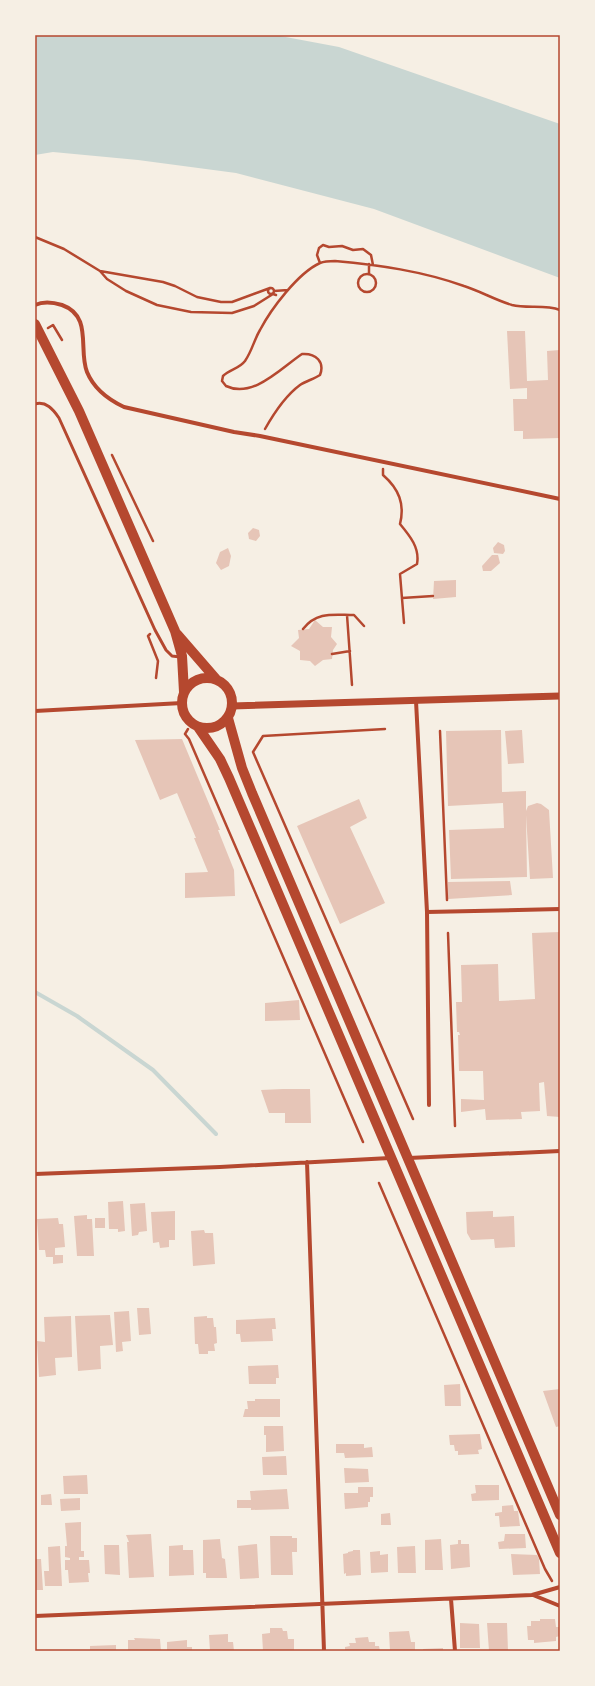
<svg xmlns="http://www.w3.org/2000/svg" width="595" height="1686" font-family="Lora,serif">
<rect width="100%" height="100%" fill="#f6efe4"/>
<path fill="#c9d6d2" d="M 35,35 L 275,35 L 339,47 L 560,124 L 560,278 L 374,209 L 236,173 L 138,160 L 53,152 L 35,155 Z"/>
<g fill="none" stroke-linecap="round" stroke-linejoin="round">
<path stroke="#c9d6d2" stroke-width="4" d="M 35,992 L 77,1016 L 153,1070 L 216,1134"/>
</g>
<path fill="#e6c5b7" d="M 507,331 L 525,331 L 527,381 L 548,380 L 547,351 L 560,350 L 560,438 L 523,439 L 523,431 L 514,431 L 513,399 L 527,399 L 527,388 L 510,389 Z
M 253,528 L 259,530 L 260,536 L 256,541 L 249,539 L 248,533 Z
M 498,542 L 504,545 L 505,551 L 503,554 L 494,553 L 493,548 Z
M 228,548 L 231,556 L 229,566 L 221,570 L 216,563 L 220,552 Z
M 492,555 L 498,555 L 500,563 L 491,571 L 483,571 L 482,566 Z
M 456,580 L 456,597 L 433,599 L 434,581 Z
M 315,620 L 323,627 L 332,627 L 331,637 L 337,644 L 333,650 L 332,659 L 323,660 L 315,666 L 310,661 L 300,660 L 300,651 L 291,646 L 299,638 L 298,630 L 309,629 Z
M 501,730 L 502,792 L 526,791 L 526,811 L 528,806 L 537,803 L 541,804 L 549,810 L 553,878 L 530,879 L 526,815 L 527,877 L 451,879 L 449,830 L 504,828 L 503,803 L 448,806 L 446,731 Z
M 522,730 L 524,763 L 508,764 L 505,731 Z
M 182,739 L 220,830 L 218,830 L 234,870 L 235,896 L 185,898 L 185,873 L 208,872 L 194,838 L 196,838 L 177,793 L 160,800 L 135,740 Z
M 359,799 L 367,818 L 350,827 L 385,903 L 340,924 L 297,826 Z
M 510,881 L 512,895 L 448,899 L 448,882 Z
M 560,932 L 560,1117 L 547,1116 L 544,1082 L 539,1083 L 540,1111 L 521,1112 L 522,1119 L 486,1120 L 485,1109 L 461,1112 L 461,1099 L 484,1100 L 483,1071 L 459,1071 L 458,1035 L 460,1035 L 459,1032 L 457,1032 L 456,1002 L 462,1002 L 461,965 L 498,964 L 499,1001 L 535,999 L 532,933 Z
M 299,1000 L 300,1020 L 265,1021 L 265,1003 Z
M 283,1089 L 310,1089 L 311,1123 L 285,1123 L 285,1113 L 269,1113 L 261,1090 Z
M 123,1201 L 125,1231 L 118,1232 L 118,1229 L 109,1229 L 108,1202 Z
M 145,1203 L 147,1231 L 139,1232 L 138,1235 L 132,1236 L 130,1204 Z
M 175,1211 L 175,1240 L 169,1240 L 169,1247 L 160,1248 L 159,1242 L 153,1243 L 151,1212 Z
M 493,1211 L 493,1217 L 514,1216 L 515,1247 L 495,1248 L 494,1239 L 471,1240 L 467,1233 L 466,1212 Z
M 87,1215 L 87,1219 L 92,1219 L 94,1256 L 77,1256 L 74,1216 Z
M 58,1218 L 59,1224 L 63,1224 L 65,1247 L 55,1248 L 55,1255 L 63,1255 L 63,1263 L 53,1264 L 53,1257 L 46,1257 L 45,1250 L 39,1250 L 37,1219 Z
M 95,1218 L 105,1218 L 105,1228 L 95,1228 Z
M 204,1230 L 205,1233 L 213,1233 L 215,1264 L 193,1266 L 191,1231 Z
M 137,1308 L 149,1308 L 151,1334 L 139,1335 Z
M 129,1311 L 131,1341 L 122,1342 L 123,1351 L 116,1352 L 114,1312 Z
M 110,1315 L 113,1345 L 100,1346 L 101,1369 L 78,1371 L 75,1316 Z
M 71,1316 L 72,1357 L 55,1358 L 56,1375 L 39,1377 L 37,1341 L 45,1342 L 44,1317 Z
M 207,1316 L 207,1318 L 213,1318 L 214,1327 L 216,1327 L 217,1343 L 214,1344 L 215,1351 L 208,1351 L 208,1354 L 199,1354 L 198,1344 L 195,1344 L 194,1317 Z
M 275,1318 L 276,1329 L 272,1329 L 273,1341 L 241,1342 L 240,1334 L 236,1334 L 236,1320 Z
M 278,1365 L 279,1378 L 276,1378 L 276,1384 L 249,1384 L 248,1366 Z
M 460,1384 L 461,1406 L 445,1406 L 444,1385 Z
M 560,1389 L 560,1426 L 556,1427 L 543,1391 Z
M 255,1399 L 280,1399 L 280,1417 L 243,1417 L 245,1409 L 248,1409 L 247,1401 L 255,1401 Z
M 264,1426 L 283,1426 L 284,1451 L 266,1452 L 266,1435 L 264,1435 Z
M 480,1434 L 482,1449 L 478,1450 L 479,1454 L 458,1455 L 458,1451 L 455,1451 L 454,1445 L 450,1445 L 449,1435 Z
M 336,1444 L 364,1444 L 364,1448 L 372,1447 L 373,1457 L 345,1458 L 344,1453 L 336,1453 Z
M 286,1456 L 287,1475 L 263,1475 L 262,1457 Z
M 344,1468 L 368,1469 L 369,1482 L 345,1483 Z
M 87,1475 L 88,1494 L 64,1494 L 63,1476 Z
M 475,1485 L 499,1485 L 499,1500 L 472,1501 L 471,1494 L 476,1493 Z
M 358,1487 L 373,1487 L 373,1497 L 370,1497 L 370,1502 L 368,1502 L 368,1507 L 345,1509 L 344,1493 L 358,1493 Z
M 287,1489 L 289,1509 L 251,1510 L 251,1508 L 237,1508 L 237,1500 L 251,1500 L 250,1491 Z
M 51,1494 L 52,1505 L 41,1505 L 41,1495 Z
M 80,1498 L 80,1510 L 61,1511 L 60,1499 Z
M 513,1505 L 514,1511 L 518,1511 L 520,1526 L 500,1527 L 499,1516 L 495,1516 L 495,1513 L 502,1512 L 502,1506 Z
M 390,1513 L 391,1525 L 381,1525 L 381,1514 Z
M 81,1522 L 81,1551 L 84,1551 L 84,1557 L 79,1557 L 79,1560 L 89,1560 L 90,1573 L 88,1573 L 89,1582 L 69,1583 L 68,1570 L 65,1570 L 65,1560 L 70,1560 L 70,1558 L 65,1557 L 65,1546 L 67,1546 L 65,1523 Z
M 151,1534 L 154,1577 L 129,1578 L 127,1542 L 129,1542 L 126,1535 Z
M 505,1534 L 525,1534 L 526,1548 L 499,1549 L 498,1542 L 504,1541 Z
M 270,1536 L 292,1536 L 292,1538 L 297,1538 L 297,1552 L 292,1552 L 293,1575 L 271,1575 Z
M 220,1539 L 222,1558 L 225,1559 L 227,1578 L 206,1578 L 206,1573 L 203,1573 L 203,1540 Z
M 441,1539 L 443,1570 L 425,1570 L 425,1540 Z
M 458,1540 L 461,1540 L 461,1544 L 469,1544 L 470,1567 L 451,1569 L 450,1545 L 458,1544 Z
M 257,1544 L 259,1578 L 240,1579 L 238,1546 Z
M 104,1545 L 119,1545 L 120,1575 L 105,1574 Z
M 183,1545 L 183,1550 L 193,1550 L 194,1575 L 169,1576 L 169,1546 Z
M 60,1546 L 62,1586 L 45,1586 L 44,1571 L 49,1571 L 48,1547 Z
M 415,1546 L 416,1573 L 398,1573 L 397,1547 Z
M 353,1550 L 360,1550 L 361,1575 L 346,1576 L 346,1573 L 344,1574 L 343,1554 L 348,1553 L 348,1552 L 353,1551 Z
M 380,1551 L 380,1555 L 388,1554 L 388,1572 L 371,1573 L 370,1552 Z
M 511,1554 L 537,1555 L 539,1559 L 540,1574 L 513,1575 Z
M 35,1559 L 41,1559 L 43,1590 L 35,1590 Z
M 540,1619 L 555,1619 L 556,1627 L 560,1627 L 560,1636 L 556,1637 L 556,1641 L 534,1643 L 534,1640 L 528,1640 L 527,1626 L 531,1626 L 531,1621 L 540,1621 Z
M 460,1623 L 479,1624 L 480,1648 L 460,1648 Z
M 487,1623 L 507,1623 L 508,1651 L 489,1651 Z
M 270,1628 L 282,1628 L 283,1631 L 287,1631 L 288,1639 L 294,1639 L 294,1651 L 263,1651 L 262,1634 L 270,1633 Z
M 409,1631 L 411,1642 L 415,1642 L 415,1651 L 390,1651 L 389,1632 Z
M 228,1634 L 228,1642 L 233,1642 L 234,1651 L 210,1651 L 209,1635 Z
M 368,1637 L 369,1642 L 375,1642 L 375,1646 L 379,1646 L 380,1651 L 345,1651 L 345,1647 L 350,1646 L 349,1643 L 356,1643 L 355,1638 Z
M 134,1638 L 160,1639 L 161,1651 L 128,1651 L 128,1640 L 135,1640 Z
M 187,1640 L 187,1647 L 192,1647 L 192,1651 L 167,1651 L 167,1642 Z
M 116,1645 L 116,1651 L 90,1651 L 90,1646 Z
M 443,1648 L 443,1651 L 423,1651 L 423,1649 Z"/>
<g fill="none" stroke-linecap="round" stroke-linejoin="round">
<path stroke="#b5482f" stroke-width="2.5" d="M 35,237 L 64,249 L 100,271 L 163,282 L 175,286 L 197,297 L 221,302 L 232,302 L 270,288
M 320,263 L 317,255 L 319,248 L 323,245 L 329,247 L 342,246 L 353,250 L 363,249 L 371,255 L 373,265
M 100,271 L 107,279 L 126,291 L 157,305 L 191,312 L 232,313 L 254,306 L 273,294 L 276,295
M 369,274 L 369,264
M358 283a9 9 0 1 1 18 0a9 9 0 1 1-18 0Z
M268 291a3 3 0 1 1 6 0a3 3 0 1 1-6 0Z
M 274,291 L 288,290
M 48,328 L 53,325 L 62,340
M 265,429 C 274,413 285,396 300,385 C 306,381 314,379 320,375 C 325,362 316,353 302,354 C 281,368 253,399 226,386 L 222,381 L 223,376 C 230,369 239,369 245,361 C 252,351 254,340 260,330 C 271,309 298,273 320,263 C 325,261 330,261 335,261 C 379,265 422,271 464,286 C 480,291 495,300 512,305 C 527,309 545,304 560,310
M 112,455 L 153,541
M 383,469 L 383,475 C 399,489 405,504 400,524 C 410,536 420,548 417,564 L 400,574 L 404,623
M 402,598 L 433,596
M 347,615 L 352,685
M 303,629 C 317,611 334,615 354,615 L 364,626
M 150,634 L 148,636 L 158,661 L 156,678
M 332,654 L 350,651
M 188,729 L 185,734 L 189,739 L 363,1142
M 385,729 L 263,736 L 253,752 L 413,1119
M 440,731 L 447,900
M 448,933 L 455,1126
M 379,1183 L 545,1569 L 552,1581"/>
<path stroke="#b5482f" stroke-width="3" d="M 35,404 C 46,401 53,409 59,418 L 155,630 L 166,650 L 172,656 L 180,657"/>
<path stroke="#b5482f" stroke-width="4" d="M 35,305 C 44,301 52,302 62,305 C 93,316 78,350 87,372 C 94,389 107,399 124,407 L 234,432 L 260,436 L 560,499
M 416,701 L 427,912 L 429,1105
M 35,711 L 182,703
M 427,912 L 560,909
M 409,1158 L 560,1151
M 307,1162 L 324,1651
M 35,1174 L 220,1167 L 390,1158
M 533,1595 L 560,1606
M 451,1599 L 455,1651
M 35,1616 L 532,1595 L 560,1587"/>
<path stroke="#b5482f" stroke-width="7" d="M 232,706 L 560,696"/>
<path stroke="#b5482f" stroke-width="10" d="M 35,324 L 79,411 L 175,631 L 182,656 L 184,692
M 177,634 L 216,679
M182 703a25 25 0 1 1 50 0a25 25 0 1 1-50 0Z
M 228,718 L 242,768 L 252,793 L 560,1515
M 198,727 L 220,759 L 229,778 L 560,1553"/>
</g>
<rect width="595" height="1686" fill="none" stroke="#f6efe4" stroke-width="72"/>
<rect x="36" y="36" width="523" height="1614" fill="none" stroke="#b5482f" stroke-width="1.5"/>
</svg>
